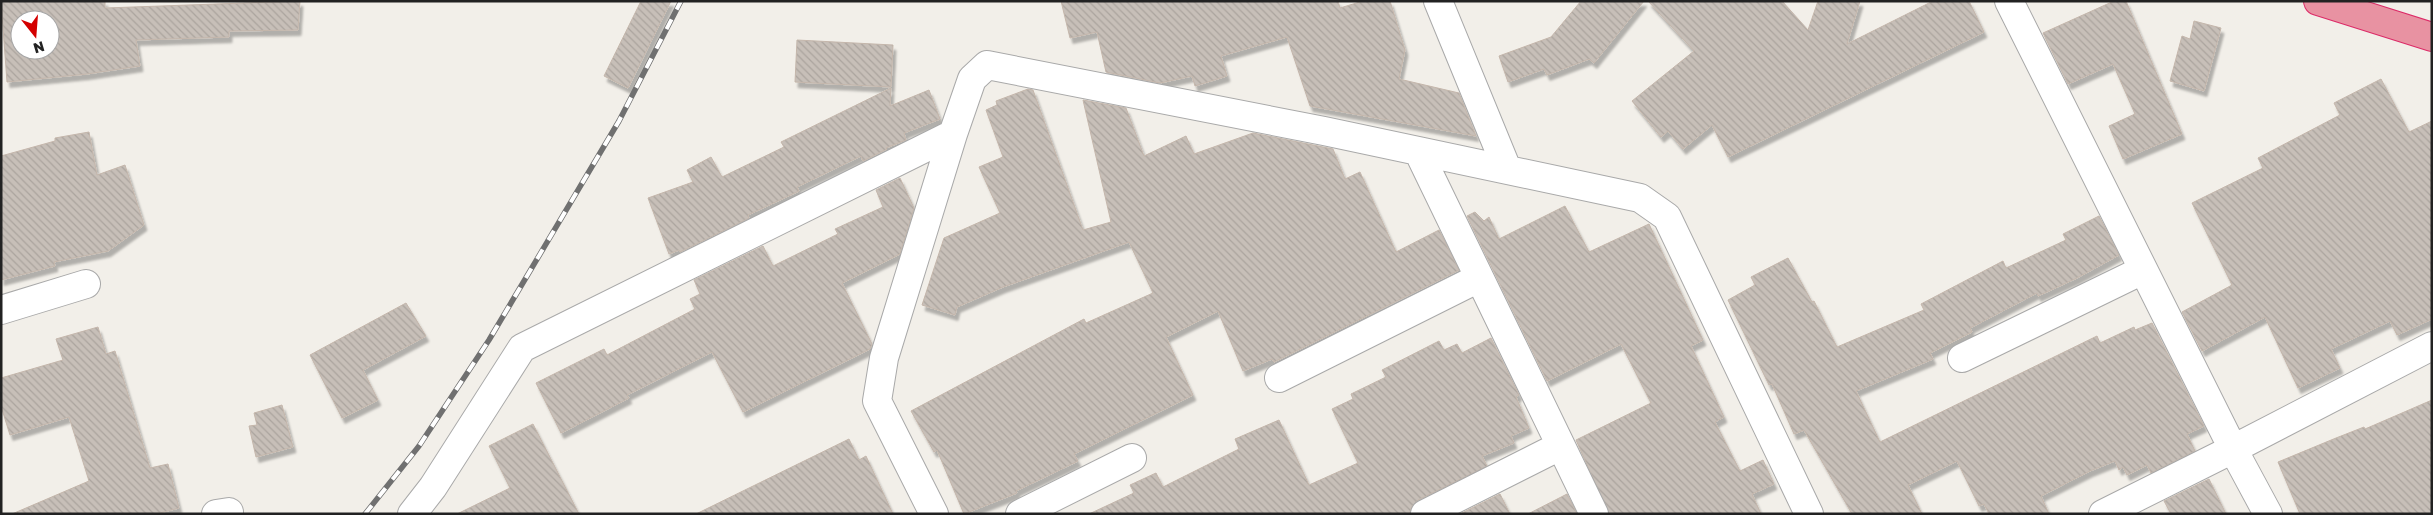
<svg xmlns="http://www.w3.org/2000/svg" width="2433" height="515" font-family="'Golos Text',sans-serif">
<defs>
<pattern id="building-back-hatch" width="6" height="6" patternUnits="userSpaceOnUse" patternTransform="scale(1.25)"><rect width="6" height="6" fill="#c7bfb8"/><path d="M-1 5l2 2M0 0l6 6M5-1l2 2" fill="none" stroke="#aba49e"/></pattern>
<filter id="shadow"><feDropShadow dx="3" dy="5.5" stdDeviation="1" flood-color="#0004"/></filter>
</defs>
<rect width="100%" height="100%" fill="#f2efe9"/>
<path fill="url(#building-back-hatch)" stroke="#c4b6ab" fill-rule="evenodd" filter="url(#shadow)" d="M 1,1 L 105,1 L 105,8 L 300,1 L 298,30 L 229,31 L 229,37 L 136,40 L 140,66 L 87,74 L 7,82 ZM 20,20 L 50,20 L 50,50 L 20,50 Z
M 641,1 L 671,1 L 628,88 L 604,76 Z
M 1061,1 L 1338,1 L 1340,8 L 1363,1 L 1390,1 L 1405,50 L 1399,79 L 1459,93 L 1476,136 L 1310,106 L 1287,37 L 1221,56 L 1227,76 L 1195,86 L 1192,76 L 1160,83 L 1106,72 L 1097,32 L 1070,38 Z
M 1581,1 L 1644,1 L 1594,63 L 1589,59 L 1547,75 L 1544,69 L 1508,82 L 1499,56 L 1551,37 Z
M 1648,1 L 1782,1 L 1808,30 L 1818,1 L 1860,1 L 1847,44 L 1933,1 L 1969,1 L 1984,32 L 1728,157 L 1712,125 L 1683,149 L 1668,131 L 1661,137 L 1632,101 L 1694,51 Z
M 2114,1 L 2126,1 L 2182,134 L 2123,159 L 2109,126 L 2135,114 L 2113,64 L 2068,84 L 2043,33 Z
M 2194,21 L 2221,28 L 2204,91 L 2170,81 L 2182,36 L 2190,39 Z
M 797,40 L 893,45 L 891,87 L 795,82 Z
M 2381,79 L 2409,132 L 2432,121 L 2432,319 L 2397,335 L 2390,321 L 2331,349 L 2340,368 L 2298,388 L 2265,317 L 2202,351 L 2182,312 L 2232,285 L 2192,203 L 2263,168 L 2258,158 L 2340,115 L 2334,103 Z
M 891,88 L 890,106 L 929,90 L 940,119 L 904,133 L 906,140 L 886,148 L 887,149 L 863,161 L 861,156 L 797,187 L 799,191 L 748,215 L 749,218 L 680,252 L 679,250 L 669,254 L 648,198 L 693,182 L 687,170 L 711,157 L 722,177 L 784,147 L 781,142 Z
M 1028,89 L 1033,90 L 1083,230 L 1111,222 L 1083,100 L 1126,108 L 1144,156 L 1186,136 L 1194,154 L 1253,133 L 1333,149 L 1345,179 L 1360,172 L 1396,252 L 1439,230 L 1459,270 L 1274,362 L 1272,359 L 1243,371 L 1218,311 L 1166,337 L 1193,395 L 1074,454 L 1078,461 L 1016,491 L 1017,493 L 964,514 L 937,450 L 934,452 L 911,411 L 1084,319 L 1086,323 L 1153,293 L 1129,242 L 1003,287 L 957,307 L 955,315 L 922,305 L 944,238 L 1000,213 L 979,167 L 1003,157 L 986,110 L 997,105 L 996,101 Z
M 89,132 L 97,175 L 125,165 L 144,225 L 108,251 L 54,262 L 55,266 L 1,280 L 1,156 L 55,141 L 55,138 Z
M 900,178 L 914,208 L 900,254 L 842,283 L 872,344 L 870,349 L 743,412 L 712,352 L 627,395 L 629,398 L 561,433 L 536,383 L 604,349 L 607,355 L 695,309 L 690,299 L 700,294 L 694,280 L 763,246 L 773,266 L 838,234 L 835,229 L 883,207 L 876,190 Z
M 1565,206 L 1589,252 L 1649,224 L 1703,340 L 1691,346 L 1724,417 L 1715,422 L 1740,471 L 1763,460 L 1774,484 L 1752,494 L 1761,514 L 1609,514 L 1576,440 L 1651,403 L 1621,344 L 1547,381 L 1467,216 L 1475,212 L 1484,221 L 1489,217 L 1499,239 Z
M 2099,216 L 2119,255 L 2077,278 L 2038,296 L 2037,293 L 1970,328 L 1972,332 L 1930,353 L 1933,359 L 1856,391 L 1880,442 L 2097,336 L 2100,343 L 2134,327 L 2135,330 L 2152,323 L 2204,426 L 2187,434 L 2195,451 L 2151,473 L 2147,465 L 2127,475 L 2123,467 L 2119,470 L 2115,461 L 2090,471 L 2041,496 L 2049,514 L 1989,514 L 1984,504 L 1979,506 L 1957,461 L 1908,485 L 1922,514 L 1852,514 L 1804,430 L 1794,434 L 1772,384 L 1769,385 L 1728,300 L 1755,285 L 1751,277 L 1788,258 L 1812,302 L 1814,301 L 1837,347 L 1924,310 L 1921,304 L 2003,261 L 2006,268 L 2066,240 L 2063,234 Z
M 406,303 L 426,336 L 363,370 L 378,400 L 342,418 L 310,355 Z
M 98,327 L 106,354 L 115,351 L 150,468 L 168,464 L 179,508 L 156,514 L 12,514 L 89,481 L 69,417 L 10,435 L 1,406 L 1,378 L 63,360 L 56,339 Z
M 1491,338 L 1519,395 L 1516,397 L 1529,428 L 1511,436 L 1514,443 L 1482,456 L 1487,466 L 1418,500 L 1412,506 L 1409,514 L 1089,514 L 1134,493 L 1130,485 L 1156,473 L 1163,487 L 1239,449 L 1235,439 L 1279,420 L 1309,485 L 1358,463 L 1332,409 L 1353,399 L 1351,394 L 1386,377 L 1382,370 L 1439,341 L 1444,350 L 1457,344 L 1462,353 Z
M 2432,400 L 2432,514 L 2300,514 L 2278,462 L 2336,438 L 2364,427 L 2365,429 Z
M 282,405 L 293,447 L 256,457 L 249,426 L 257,425 L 254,413 Z
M 533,424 L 579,514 L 457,514 L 510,488 L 489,446 Z
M 849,439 L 859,460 L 866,456 L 893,514 L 696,514 Z
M 2209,479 L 2226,514 L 2171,514 L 2164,501 Z
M 1500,494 L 1510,514 L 1460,514 Z
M 1567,494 L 1577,514 L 1528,514 Z"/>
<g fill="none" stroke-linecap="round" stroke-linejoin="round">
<defs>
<path id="minor" d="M 1438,1 L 1507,169
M 2009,1 L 2233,449 L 2268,514
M 1418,151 L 1594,514
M 1,310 L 86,284
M 1962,358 L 2143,270
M 1279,378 L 1479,278
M 216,514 L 229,512
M 412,514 L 433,487 L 522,348 L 953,134
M 934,514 L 877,401 L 884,358 L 953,134 L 972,79 L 987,65 L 1324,131 L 1640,198 L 1667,217 L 1809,514
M 1020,514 L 1132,458
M 1425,514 L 1560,446
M 2103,514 L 2233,449 L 2432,346"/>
<path id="highway" d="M 2318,1 L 2432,37"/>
</defs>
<use href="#minor" stroke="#a9a9a9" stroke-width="30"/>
<use href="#highway" stroke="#dc2a67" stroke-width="30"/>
<use href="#minor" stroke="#fff" stroke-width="28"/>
<use href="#highway" stroke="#e892a2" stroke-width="28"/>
<defs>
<path id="rail" d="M 365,514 L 419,446 L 489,340 L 619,121 L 681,1"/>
</defs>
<use href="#rail" stroke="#707070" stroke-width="5.5"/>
<use href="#rail" stroke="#fff" stroke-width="4" stroke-dasharray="11" stroke-linecap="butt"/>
</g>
<rect width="2433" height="515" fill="none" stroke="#222222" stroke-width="5"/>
<g transform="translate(35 35) rotate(163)"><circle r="24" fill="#ffffff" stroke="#a7a7a7"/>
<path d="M0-4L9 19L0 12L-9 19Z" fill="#d40000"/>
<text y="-8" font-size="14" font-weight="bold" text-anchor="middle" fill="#222222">N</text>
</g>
</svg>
